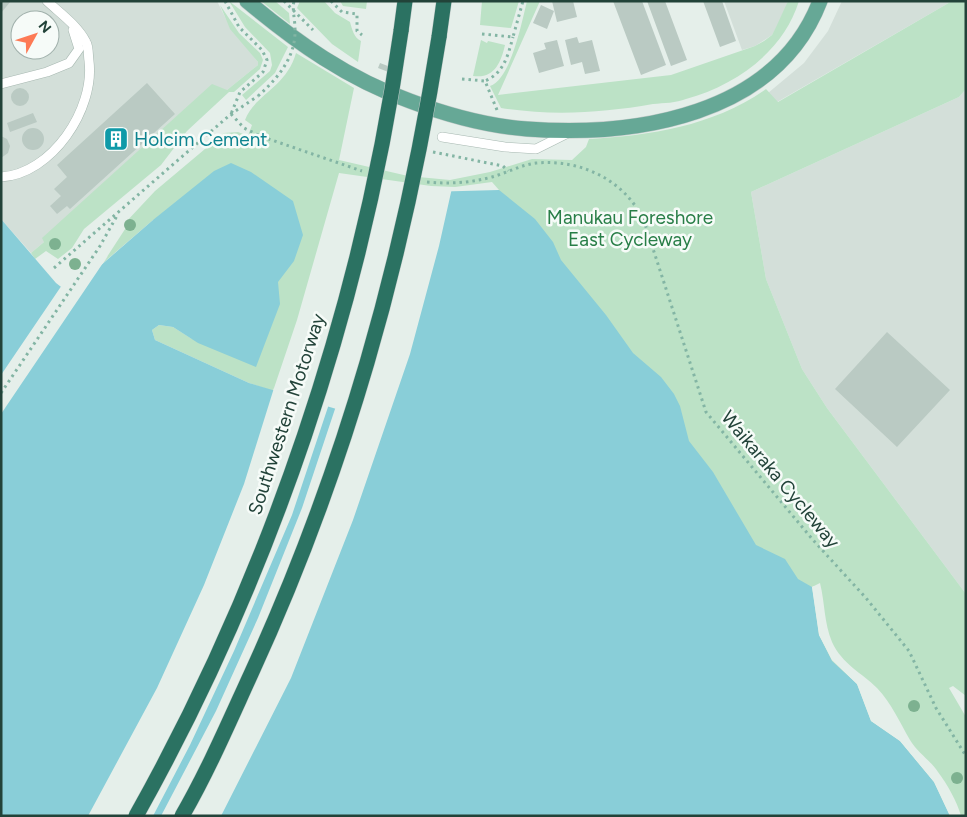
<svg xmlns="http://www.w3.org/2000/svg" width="967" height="817" font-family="Figtree,sans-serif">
<rect width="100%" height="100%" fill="#e5efea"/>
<path fill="#d3dfd9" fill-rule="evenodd" d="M 1,1 L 217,1 L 231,29 L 258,62 L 258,65 L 227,90 L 211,100 L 31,253 L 1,219 ZM 20,20 L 50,20 L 50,50 L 20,50 Z
M 724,1 L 788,1 L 783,16 L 772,35 L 755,46 L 742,50 Z
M 842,1 L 952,1 L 777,102 L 768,93 L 804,63 L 828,31 Z
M 966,89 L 966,594 L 827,408 L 802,369 L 766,279 L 751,192 L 959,97 Z"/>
<path fill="#bce2c6" d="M 229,1 L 288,47 L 275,73 L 246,100 L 242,95 L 270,71 L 272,65 L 270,53 L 245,27 Z
M 261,1 L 275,1 L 289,13 L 290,24 Z
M 300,1 L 324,1 L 335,13 L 350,22 C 352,29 354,38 361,41 L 358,62 L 332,44 L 297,8 Z
M 340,1 L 367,1 L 366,9 L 343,6 Z
M 482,1 L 519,1 L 511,28 L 480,25 Z
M 527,1 L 540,1 L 498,95 L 671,75 L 755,46 L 764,41 L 772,35 L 777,25 L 788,1 L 799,1 C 783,52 736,85 686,99 C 676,103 664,103 653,104 C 602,113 552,116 501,108 L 490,86 C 511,79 522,21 527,1 Z
M 952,1 L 966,1 L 966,89 L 959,97 L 751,192 L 766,279 L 802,369 L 827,408 L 966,594 L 966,696 L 953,686 L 949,688 L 966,717 L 966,816 L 961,816 C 957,801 947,784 938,772 C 930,760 917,752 910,740 C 899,721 892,704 877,688 C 862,673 842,664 832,642 C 824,623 825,603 820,583 L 812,587 L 819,635 L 832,660 L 857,684 L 871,721 L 900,741 L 934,782 L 950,816 L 570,816 L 499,190 L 492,182 L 455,187 L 431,186 L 339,173 L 297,320 L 273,391 L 249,383 L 155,340 L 152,330 L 159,325 L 173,327 L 192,339 L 153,220 L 103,263 L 129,223 L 126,222 L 155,191 L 224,133 L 238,132 L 248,136 L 252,125 L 245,120 C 255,94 286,88 296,53 L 354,88 L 339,160 L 408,176 L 450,180 L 490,172 L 532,159 L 572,160 L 586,147 L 589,139 C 652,135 713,126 766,89 L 778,102 Z
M 220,5 L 239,33 L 260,53 L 263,60 L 260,69 L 234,92 L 229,92 L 187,131 L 161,165 L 84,229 L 72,248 L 58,259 L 46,251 L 35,259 L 31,253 L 44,242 L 42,238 L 212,84 L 227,90 L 258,65 L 258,62 L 230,29 Z
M 481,40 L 487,43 L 488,41 L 505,45 C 501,63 494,79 473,76 Z"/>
<path fill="#89ced8" d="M 231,163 L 251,172 L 293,201 L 303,235 L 294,261 L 278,282 L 280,304 L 256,367 L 198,343 L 173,327 L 159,325 L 152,330 L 155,340 L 249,383 L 360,416 L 426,192 L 499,190 L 535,219 L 553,242 L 561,260 L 606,315 L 633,353 L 661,377 L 674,394 L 680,406 L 689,441 L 713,472 L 756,545 L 785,559 L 798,579 L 812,587 L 819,635 L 832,661 L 857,684 L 871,721 L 900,741 L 934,782 L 950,816 L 1,816 L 1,219 L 56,283 L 69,293 L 153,220 L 214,171 Z"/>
<path fill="#e5efea" d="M 452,188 L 439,246 L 410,354 L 353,520 L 291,678 L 221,816 L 161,816 L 216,711 L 258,618 L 302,508 L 336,406 L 359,413 L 424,191 Z
M 108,256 L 103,263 L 1,414 L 1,375 L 62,285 L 69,290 Z
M 274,388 L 329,404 L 292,515 L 234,651 L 190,745 L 153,816 L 88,816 L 157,688 L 204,585 L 244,484 Z
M 814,586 L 821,634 L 834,659 L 859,683 L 873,720 L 901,739 L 936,780 L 953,816 L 950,816 L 934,782 L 900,741 L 871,721 L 857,684 L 832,660 L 819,635 L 812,587 Z"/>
<path fill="#bacac3" d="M 1,1 L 11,1 L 1,13 Z
M 552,1 L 573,1 L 577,17 L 557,22 Z
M 613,1 L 642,1 L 666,65 L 641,75 Z
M 647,1 L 665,1 L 687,60 L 671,66 Z
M 703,1 L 722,1 L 736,41 L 720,47 Z
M 541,5 L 554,11 L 547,29 L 533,23 Z
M 577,37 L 579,43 L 592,40 L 600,71 L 585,74 L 582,62 L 571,65 L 565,40 Z
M 557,40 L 564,66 L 539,73 L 533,53 L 546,49 L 544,43 Z
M 380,63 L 393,68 L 391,73 L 378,68 Z
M 147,83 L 175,114 L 70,209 L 67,206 L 57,214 L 50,206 L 61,196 L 54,189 L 67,177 L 57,165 Z
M11 97a9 9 0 1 1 18 0a9 9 0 1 1-18 0Z
M 33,113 L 37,122 L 10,132 L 7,123 Z
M22 139a11 11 0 1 1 22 0a11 11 0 1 1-22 0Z
M 1,136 L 7,139 L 10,146 L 8,153 L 1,158 Z
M 887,332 L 950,390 L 897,447 L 835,389 Z"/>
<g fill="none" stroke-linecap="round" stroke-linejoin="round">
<defs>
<path id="service" d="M 1,84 L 47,72 L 69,63 L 79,49 L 73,30
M 442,137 L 505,147 L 536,149 L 568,133
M 1,177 C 52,174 95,109 89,61 C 88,55 89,47 86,42 C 77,25 61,14 47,1"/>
<path id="primary" d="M 247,1 C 296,42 348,79 410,101 C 447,115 487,126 527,129 C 635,137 776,116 820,1"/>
<path id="motorway" d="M 401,31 L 405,1
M 439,37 L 444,1"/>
</defs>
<use href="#service" stroke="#a7b8b1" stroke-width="10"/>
<use href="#primary" stroke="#c1cac8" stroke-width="16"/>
<use href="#motorway" stroke="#c1cac8" stroke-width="16"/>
<path stroke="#83b5a4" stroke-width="3" stroke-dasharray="2.5 4" stroke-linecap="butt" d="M 225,1 L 239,27 L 262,50 L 267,60 L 263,72 L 240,92 L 231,114
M 284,1 L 313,30
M 331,1 L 342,12 L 357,14 L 357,31 L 362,35
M 482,34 L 513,37 L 523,1
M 462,79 L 485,81
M 497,110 L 485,81 C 504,73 508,55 513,37
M 231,114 L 244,128 L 260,136 L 362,171
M 433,152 L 503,166 L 508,171
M 427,182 C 450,184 470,183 492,177 C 506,173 521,165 536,163 C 581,159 625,180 644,221 L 706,412 L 813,540 L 866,598 L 909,651 L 936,708 L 966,756
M 54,268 L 231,114 L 258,96
M 1,393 L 100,246 L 118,214"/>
<use href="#service" stroke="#fff" stroke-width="9"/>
<use href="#primary" stroke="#66a896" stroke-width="15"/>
<use href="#motorway" stroke="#2b7262" stroke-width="15"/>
<defs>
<path id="motorway-bridge" d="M 136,816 C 270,577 363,302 401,31
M 182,816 C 208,771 229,722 251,674 C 345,469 404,260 439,37"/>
</defs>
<use href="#motorway-bridge" stroke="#c1cac8" stroke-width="16" stroke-linecap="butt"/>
<path stroke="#83b5a4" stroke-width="3" stroke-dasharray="2.5 4" stroke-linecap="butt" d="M 258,96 C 278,78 296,57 295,29 C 295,19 292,10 294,1"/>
<use href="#motorway-bridge" stroke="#2b7262" stroke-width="15"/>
</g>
<g fill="#7db190">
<circle cx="130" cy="225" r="6"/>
<circle cx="55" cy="244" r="6"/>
<circle cx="75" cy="264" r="6"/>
<circle cx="914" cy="706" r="6"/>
<circle cx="957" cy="778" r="6"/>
</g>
<defs>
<symbol id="building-square" viewBox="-11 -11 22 22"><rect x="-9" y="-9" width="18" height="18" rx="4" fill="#0f9aa8" stroke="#f6fbf8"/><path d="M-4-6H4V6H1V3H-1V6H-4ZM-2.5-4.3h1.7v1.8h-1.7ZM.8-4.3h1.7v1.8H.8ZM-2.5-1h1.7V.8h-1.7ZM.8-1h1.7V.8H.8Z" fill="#fff"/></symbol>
</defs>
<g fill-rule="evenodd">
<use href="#building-square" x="102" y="125" width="28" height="28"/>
</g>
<g text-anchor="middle" stroke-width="5" stroke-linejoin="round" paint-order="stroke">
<g font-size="19" fill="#0d838f" stroke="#f6fbf8" text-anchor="start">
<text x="134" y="146">Holcim Cement</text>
</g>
<g font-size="19" fill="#287e47" stroke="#f6fbf8">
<text x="630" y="224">Manukau Foreshore<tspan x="630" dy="22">East Cycleway</tspan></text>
</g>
<g font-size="19" fill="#224339" stroke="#f6fbf8">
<text transform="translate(286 414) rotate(-72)" y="7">Southwestern Motorway</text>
<text transform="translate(781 479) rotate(50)" y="7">Waikaraka Cycleway</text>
</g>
</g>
<rect width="967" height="817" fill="none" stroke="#224339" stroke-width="5"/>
<g transform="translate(35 35) rotate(50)"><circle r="24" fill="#f6fbf8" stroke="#a1b1ac"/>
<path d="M0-4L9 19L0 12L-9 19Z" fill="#fd7a55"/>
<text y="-8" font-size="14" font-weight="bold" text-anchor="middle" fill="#224339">N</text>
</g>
</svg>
